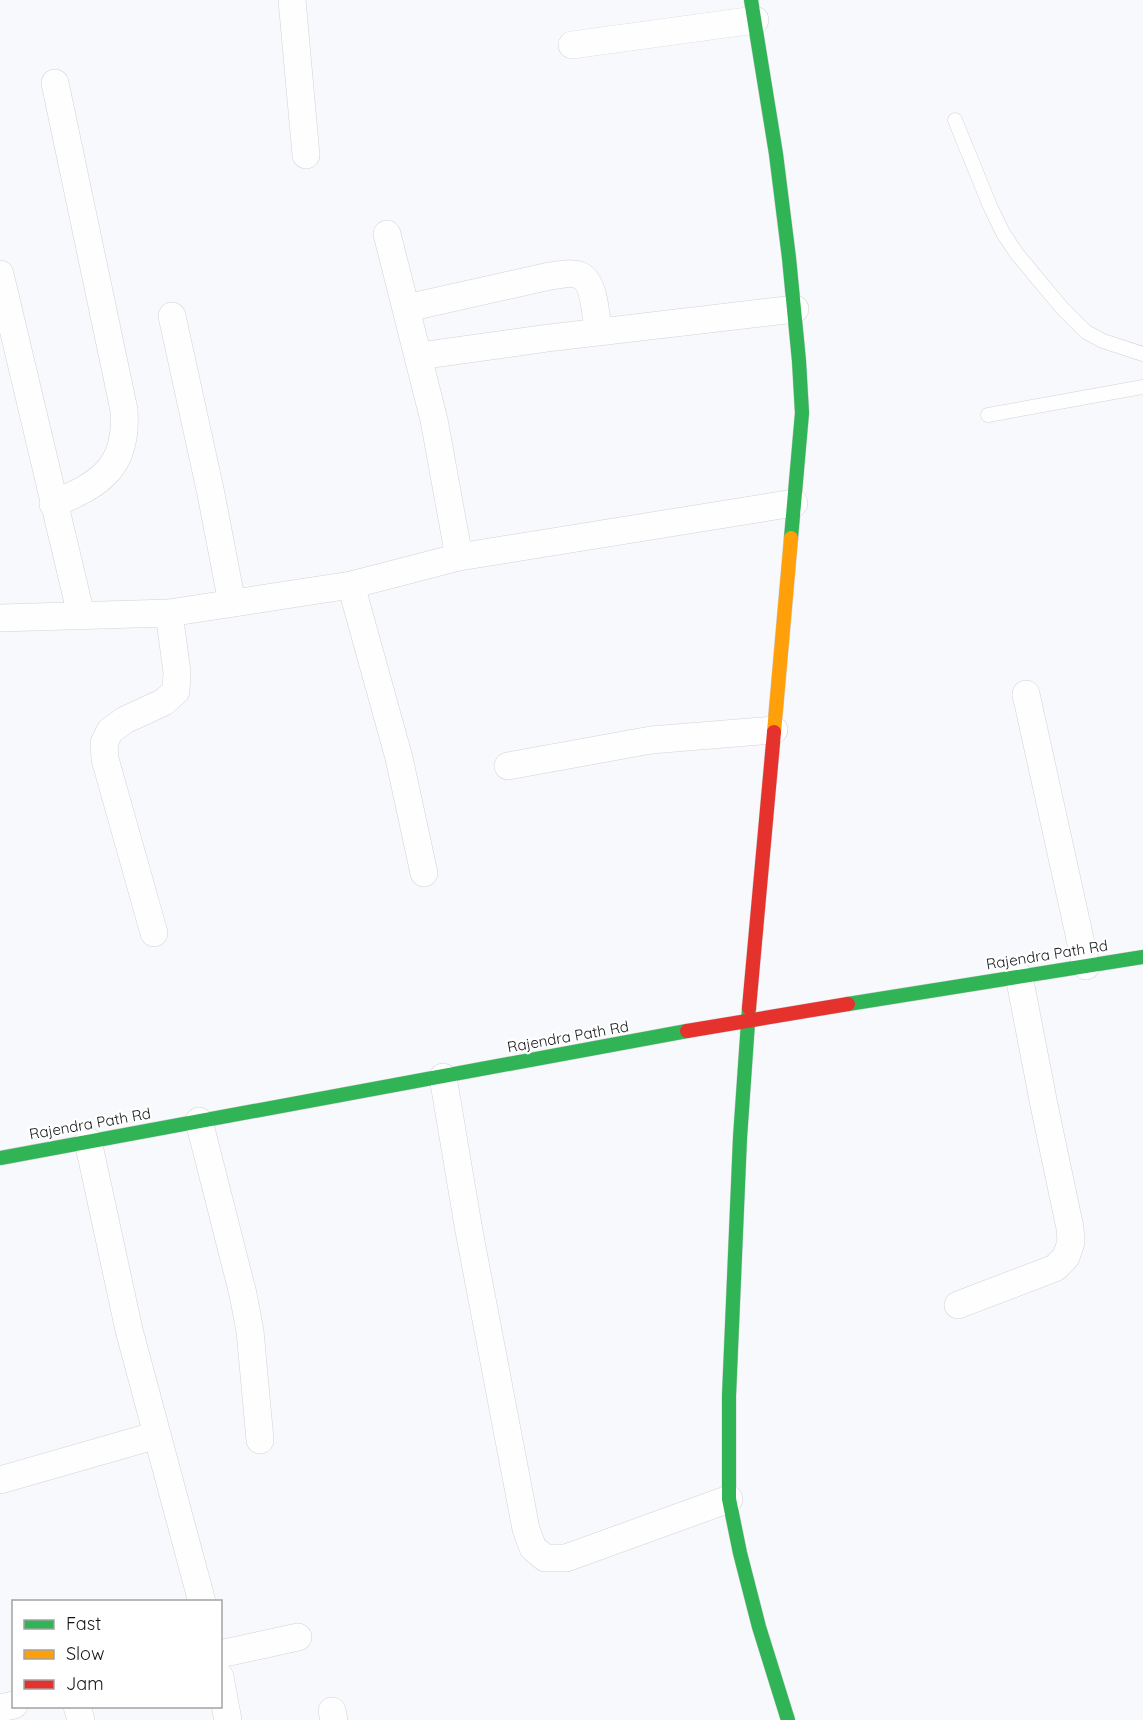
<svg xmlns="http://www.w3.org/2000/svg" width="1143" height="1720" font-family="Quicksand,sans-serif">
<rect width="100%" height="100%" fill="#f7f9fc"/>
<g fill="none" stroke-linecap="round" stroke-linejoin="round">
<defs>
<path id="lane" d="M 955,120 L 990,206 L 1003,233 L 1017,254 L 1062,308 L 1086,332 L 1103,341 L 1143,354
M 988,415 L 1143,387"/>
<path id="street" d="M 292,0 L 306,155
M 572,45 L 755,20
M 387,234 L 434,420 L 459,557
M 0,274 L 81,615
M 407,308 L 550,276 C 559,275 570,272 579,275 C 595,281 596,317 598,332
M 172,316 L 211,494 L 232,603
M 419,356 L 548,338 L 795,309
M 53,504 C 101,484 128,467 124,410 L 55,83
M 351,585 L 399,758 L 424,873
M 0,618 L 169,613 L 351,585 L 459,557 L 794,503
M 1026,694 L 1086,966
M 508,766 L 651,740 L 774,730
M 154,933 L 105,759 L 104,743 L 110,731 L 125,720 L 164,702 L 176,691 L 177,672 L 169,613
M 443,1077 L 469,1231 L 526,1529 L 533,1548 L 545,1558 L 566,1558 L 729,1499
M 199,1121 L 243,1294 L 250,1331 L 260,1440
M 88,1141 L 129,1330 L 202,1602
M 958,1305 L 1055,1268 L 1066,1257 L 1071,1242 L 1070,1228 L 1044,1105 L 1019,976
M 0,1480 L 157,1435
M 220,1654 L 298,1637
M 220,1677 L 228,1720
M 77,1706 L 81,1720
M 0,1708 L 14,1705
M 332,1711 L 334,1720"/>
<path id="fast" d="M 751,0 L 776,154 L 789,258 L 799,361 L 802,413 L 791,538
M 848,1004 L 1143,957
M 749,1008 L 740,1138 L 729,1396 L 729,1499 L 740,1553 L 759,1627 L 788,1720
M 0,1158 L 687,1031"/>
<path id="slow" d="M 774,732 L 791,538"/>
<path id="jam" d="M 749,1008 L 774,732
M 687,1031 L 848,1004"/>
</defs>
<use href="#lane" stroke="#d2d3d5" stroke-width="15"/>
<use href="#street" stroke="#d2d3d5" stroke-width="28"/>
<use href="#fast" stroke="#d2d3d5" stroke-width="15"/>
<use href="#slow" stroke="#d2d3d5" stroke-width="15"/>
<use href="#jam" stroke="#d2d3d5" stroke-width="15"/>
<use href="#lane" stroke="#fefeff" stroke-width="14"/>
<use href="#street" stroke="#fefeff" stroke-width="27"/>
<use href="#fast" stroke="#30b455" stroke-width="14"/>
<use href="#slow" stroke="#ff9f0a" stroke-width="14"/>
<use href="#jam" stroke="#e5322d" stroke-width="14"/>
</g>
<g text-anchor="middle" stroke-width="4.5" stroke-linejoin="round" paint-order="stroke">
<g font-size="15" fill="#151617" stroke="#fff">
<text transform="translate(1047 955) rotate(-9)" y="5">Rajendra Path Rd</text>
<text transform="translate(568 1037) rotate(-10)" y="5">Rajendra Path Rd</text>
<text transform="translate(90 1124) rotate(-10)" y="5">Rajendra Path Rd</text>
</g>
</g>
<rect x="12" y="1600" width="210" height="108" fill="#ffffff" stroke="#a1a2a2" stroke-width="1.5"/>
<rect x="24" y="1620" width="30" height="9" fill="#30b455" stroke="#a1a2a2" stroke-width="1.5"/>
<text x="66" y="1630" font-size="18" fill="#151617">Fast</text>
<rect x="24" y="1650" width="30" height="9" fill="#ff9f0a" stroke="#a1a2a2" stroke-width="1.5"/>
<text x="66" y="1660" font-size="18" fill="#151617">Slow</text>
<rect x="24" y="1680" width="30" height="9" fill="#e5322d" stroke="#a1a2a2" stroke-width="1.5"/>
<text x="66" y="1690" font-size="18" fill="#151617">Jam</text>
</svg>
